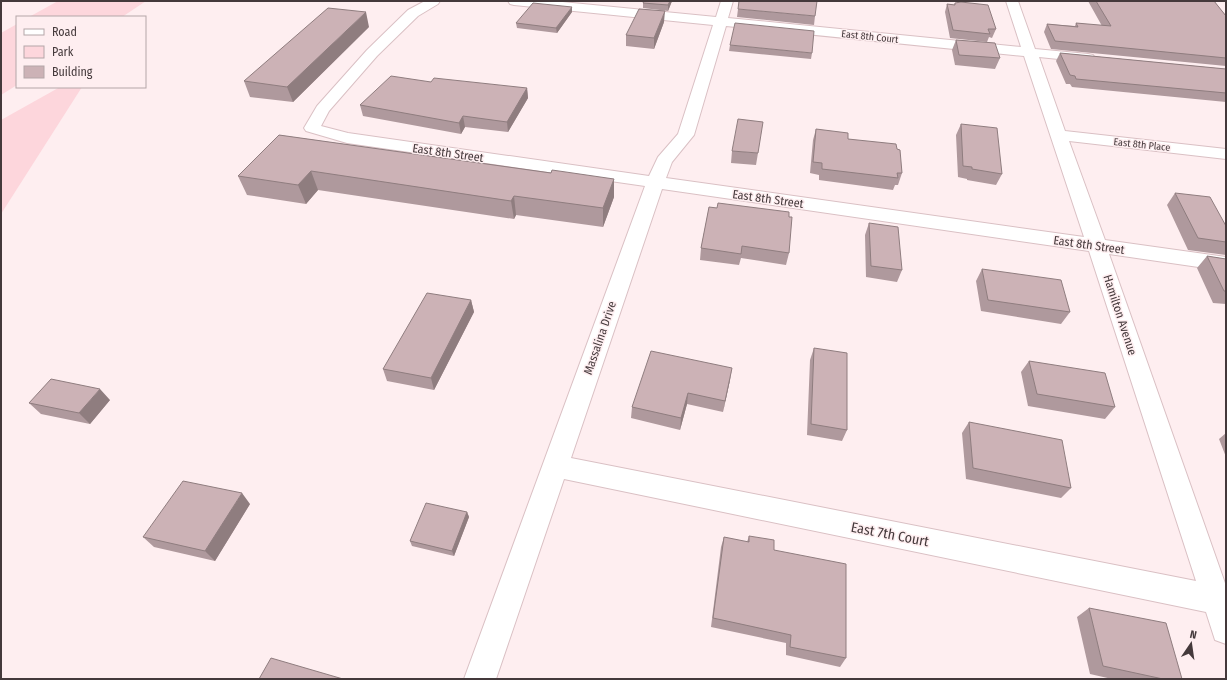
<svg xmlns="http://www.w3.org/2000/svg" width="1227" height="680" font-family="'Fira Sans Condensed',sans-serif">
<rect width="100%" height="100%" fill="#feeef0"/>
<path fill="#fdd6dc" d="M 58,1 L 146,1 L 122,17 L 29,17 Z
M 17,24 L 17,85 L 1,95 L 1,33 Z
M 60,87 L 82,87 L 1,214 L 1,120 Z"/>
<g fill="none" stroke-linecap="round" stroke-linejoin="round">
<defs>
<path id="minor" d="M 425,1 L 440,1 L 438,4 L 418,16 L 377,56 L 329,111 L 321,126 L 348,133 L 649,176 L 658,157 L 678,134 L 713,25 L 514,5 L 510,4 L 508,1 L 552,1 L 716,17 L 721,1 L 733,1 L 728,18 L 1021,47 L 1006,1 L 1018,1 L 1035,49 L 1088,54 L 1093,55 L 1095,58 L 1093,61 L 1088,62 L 1039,57 L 1065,131 L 1226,149 L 1226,159 L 1069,141 L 1105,240 L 1226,257 L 1226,271 L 1109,254 L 1226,586 L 1226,644 L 1215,640 L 1206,612 L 564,479 L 496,679 L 464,679 L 645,186 L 347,143 L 306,131 L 304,128 L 317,106 L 367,50 L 408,10 ZM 726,26 L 1024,56 L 1084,237 L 666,178 L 672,162 L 694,135 ZM 662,189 L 1089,251 L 1196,581 L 571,458 Z"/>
</defs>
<use href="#minor" stroke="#dac0c4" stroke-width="2"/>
<use href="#minor" fill="#fff" fill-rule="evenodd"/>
</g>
<path fill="#af999d" d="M 563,1 L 581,1 L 580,2 Z
M 644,1 L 672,1 L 668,11 L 643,8 L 643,3 Z
M 1088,1 L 1214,1 L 1226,16 L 1226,66 L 1051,49 L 1044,32 L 1047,24 L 1075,26 L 1076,23 L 1102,26 Z
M 955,3 L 996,29 L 992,38 L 989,37 L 987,42 L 950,38 L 945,12 L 947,4 L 954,5 Z
M 738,9 L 815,16 L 814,25 L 737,17 Z
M 572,12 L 557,33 L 517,28 L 516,23 Z
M 664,22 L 654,49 L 626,46 L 626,35 Z
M 369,27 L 293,102 L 250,97 L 244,81 Z
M 956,40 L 1000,58 L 995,69 L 955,65 L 952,50 Z
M 730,45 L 812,53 L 811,59 L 729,51 Z
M 1060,53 L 1226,69 L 1226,102 L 1072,87 L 1070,84 L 1066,84 L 1056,61 Z
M 431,82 L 527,88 L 528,98 L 508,132 L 465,127 L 461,134 L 363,116 L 360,105 Z
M 961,124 L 1002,174 L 996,185 L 967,180 L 967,179 L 958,177 L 956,135 Z
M 816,129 L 848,139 L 897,149 L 902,173 L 898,185 L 895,185 L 893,190 L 819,180 L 819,175 L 810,173 L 813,140 Z
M 279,135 L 551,173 L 614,179 L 614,197 L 603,227 L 516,215 L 514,219 L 318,190 L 306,204 L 247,195 L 238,176 Z
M 732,151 L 758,153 L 756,165 L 731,163 Z
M 1175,193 L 1226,226 L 1226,255 L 1188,250 L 1167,205 Z
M 709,207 L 789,253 L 786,265 L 741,258 L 739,265 L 700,260 L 701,248 Z
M 869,223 L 902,270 L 897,282 L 866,277 L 865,235 Z
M 1207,256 L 1226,259 L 1226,304 L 1213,303 L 1197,268 Z
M 982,269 L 1070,312 L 1061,324 L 981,311 L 976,281 Z
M 471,300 L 474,312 L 434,390 L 387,381 L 383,369 Z
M 814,348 L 847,430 L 842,441 L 807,435 L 810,360 Z
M 1029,361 L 1115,407 L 1105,419 L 1028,406 L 1021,372 Z
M 730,380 L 723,412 L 687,404 L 680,430 L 631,418 L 632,407 Z
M 110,400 L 90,424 L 41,414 L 29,403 Z
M 969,422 L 1071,488 L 1061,498 L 966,479 L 962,433 Z
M 1226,433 L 1226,457 L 1219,439 Z
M 250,504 L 215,561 L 154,547 L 143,537 Z
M 467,512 L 469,517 L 454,556 L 412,546 L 410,541 Z
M 749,536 L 774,550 L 846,658 L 840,667 L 786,655 L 786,643 L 711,627 L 721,547 L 724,537 L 747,542 Z
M 1089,608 L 1182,679 L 1112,679 L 1090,674 L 1077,617 Z"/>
<path fill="#8f7d7f" d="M 670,1 L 672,1 L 668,11 L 668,5 Z
M 572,7 L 572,12 L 557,33 L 556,28 Z
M 665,11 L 664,22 L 654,49 L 654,38 Z
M 366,12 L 369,27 L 293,102 L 287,87 Z
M 527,88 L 528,98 L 508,132 L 507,122 Z
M 463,116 L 465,127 L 461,134 L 459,123 Z
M 311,171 L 318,190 L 306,204 L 298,185 Z
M 614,179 L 614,197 L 603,227 L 603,208 Z
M 514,196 L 516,215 L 514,219 L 511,201 Z
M 471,300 L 474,312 L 434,390 L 431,378 Z
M 732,368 L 730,380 L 723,412 L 725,401 Z
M 100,389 L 110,400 L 90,424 L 79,413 Z
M 688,393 L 687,404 L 680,430 L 681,418 Z
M 242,493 L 250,504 L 215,561 L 205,551 Z
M 467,512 L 469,517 L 454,556 L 452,551 Z"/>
<path fill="#ccb2b6" stroke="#8f7d7f" d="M 644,1 L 670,1 L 668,5 L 643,3 Z
M 739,1 L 817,1 L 815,16 L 738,9 Z
M 1096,1 L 1214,1 L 1226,16 L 1226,22 L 1225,22 L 1226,23 L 1226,58 L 1055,41 L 1047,24 L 1078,27 L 1076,23 L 1111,26 Z
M 961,2 L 988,5 L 996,29 L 988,29 L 990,34 L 953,30 L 947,4 L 955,5 L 955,3 Z
M 533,3 L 572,7 L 556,28 L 516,23 Z
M 328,8 L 366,12 L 287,87 L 244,81 Z
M 639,9 L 665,11 L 654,38 L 626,35 Z
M 735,23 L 814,31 L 812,53 L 730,45 Z
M 956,40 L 995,43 L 1000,58 L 959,55 Z
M 1060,53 L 1226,69 L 1226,93 L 1076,79 L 1075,76 L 1070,75 Z
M 391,76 L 431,82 L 434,78 L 527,88 L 507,122 L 463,116 L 459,123 L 360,105 Z
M 738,119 L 763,122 L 758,153 L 732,151 Z
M 961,124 L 997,128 L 1002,174 L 972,169 L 972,167 L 963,166 Z
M 816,129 L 848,133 L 848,139 L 896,144 L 897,149 L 900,150 L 902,173 L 897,173 L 898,178 L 822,169 L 822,163 L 813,162 Z
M 279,135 L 551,173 L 552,170 L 614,179 L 603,208 L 514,196 L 511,201 L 311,171 L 298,185 L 238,176 Z
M 1175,193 L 1210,197 L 1226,226 L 1226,242 L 1198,238 Z
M 718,203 L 789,212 L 789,217 L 792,217 L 789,253 L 742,246 L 741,254 L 701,248 L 709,207 L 717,208 Z
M 869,223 L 898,227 L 902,270 L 871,266 Z
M 1207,256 L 1226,259 L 1226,291 L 1224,291 Z
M 982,269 L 1061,280 L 1070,312 L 988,300 Z
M 427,293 L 471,300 L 431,378 L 383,369 Z
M 814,348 L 847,353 L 847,430 L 811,424 Z
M 651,351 L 732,368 L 725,401 L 688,393 L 681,418 L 632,407 Z
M 1029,361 L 1105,373 L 1115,407 L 1037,394 Z
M 51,379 L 100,389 L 79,413 L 29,403 Z
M 969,422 L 1062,440 L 1071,488 L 973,468 Z
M 183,481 L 242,493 L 205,551 L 143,537 Z
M 426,503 L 467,512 L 452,551 L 410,541 Z
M 749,536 L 774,540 L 774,550 L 846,564 L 846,658 L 790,647 L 791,635 L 713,618 L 724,537 L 749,542 Z
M 1089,608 L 1166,623 L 1182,679 L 1163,679 L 1103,666 Z
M 271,658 L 343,679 L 259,679 Z"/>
<g text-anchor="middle" stroke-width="3" stroke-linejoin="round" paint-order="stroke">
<g font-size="10" fill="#44393b" stroke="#feeef0">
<text transform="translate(870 36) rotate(6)" y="4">East 8th Court</text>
<text transform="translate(1142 144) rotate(6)" y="4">East 8th Place</text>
</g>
<g font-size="12" fill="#44393b" stroke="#feeef0">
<text transform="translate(448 153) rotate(8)" y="4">East 8th Street</text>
<text transform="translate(768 199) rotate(8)" y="4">East 8th Street</text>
<text transform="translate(1089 245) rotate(8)" y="4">East 8th Street</text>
<text transform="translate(1120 315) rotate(72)" y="4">Hamilton Avenue</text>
<text transform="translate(600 338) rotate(-71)" y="4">Massalina Drive</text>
</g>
<g font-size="14" fill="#44393b" stroke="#feeef0">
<text transform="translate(890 534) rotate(11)" y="5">East 7th Court</text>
</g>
</g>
<rect width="1227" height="680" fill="none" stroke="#44393b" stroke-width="4"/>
<rect x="16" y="16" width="130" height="72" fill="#feeef0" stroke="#b4a6a8"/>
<rect x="24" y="29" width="20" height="6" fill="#ffffff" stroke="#b4a6a8"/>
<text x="52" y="36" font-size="12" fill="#44393b">Road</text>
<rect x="24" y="46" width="20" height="12" fill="#fdd6dc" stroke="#b4a6a8"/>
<text x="52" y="56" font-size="12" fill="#44393b">Park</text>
<rect x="24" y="66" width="20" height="12" fill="#ccb2b6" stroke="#b4a6a8"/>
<text x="52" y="76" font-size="12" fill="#44393b">Building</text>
<g transform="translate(1191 644) rotate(13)" stroke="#feeef0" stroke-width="3" paint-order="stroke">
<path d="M0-3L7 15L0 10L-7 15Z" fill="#44393b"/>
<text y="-6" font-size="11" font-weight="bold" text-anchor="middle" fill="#44393b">N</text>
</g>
</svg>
